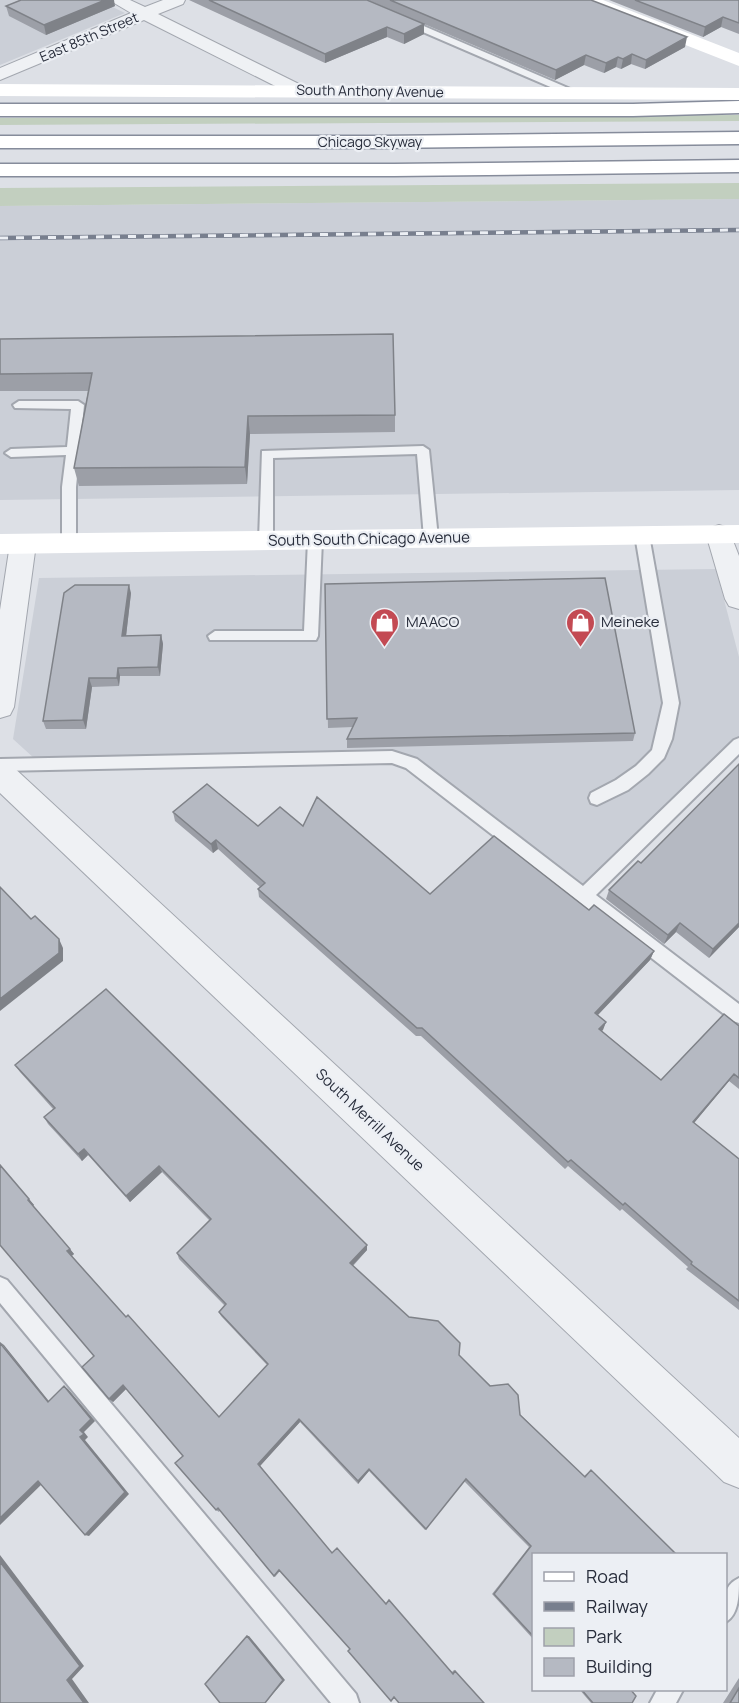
<svg xmlns="http://www.w3.org/2000/svg" width="739" height="1703" font-family="Manrope,sans-serif">
<rect width="100%" height="100%" fill="#dde0e6"/>
<path fill="#cbcfd7" d="M 0,0 L 98,0 L 125,13 L 0,65 Z
M 739,199 L 739,490 L 0,500 L 0,206 Z
M 716,569 L 739,657 L 739,744 L 584,896 L 392,757 L 46,769 L 13,739 L 39,578 Z"/>
<path fill="#c2cfbf" d="M 739,115 L 739,121 L 0,125 L 0,118 Z
M 739,183 L 739,199 L 0,206 L 0,188 Z"/>
<g fill="none" stroke-linecap="round" stroke-linejoin="round">
<defs>
<path id="lane" d="M 405,18 L 575,91 L 577,93 L 569,95 L 402,23 L 401,21 Z
M 19,401 L 78,401 L 84,405 L 76,487 L 76,543 L 74,546 L 64,546 L 62,543 L 62,487 L 66,455 L 11,457 L 5,453 L 11,449 L 67,447 L 71,409 L 15,408 L 13,405 Z
M 423,446 L 429,450 L 438,538 L 436,541 L 426,541 L 424,538 L 417,454 L 273,458 L 273,540 L 266,545 L 259,540 L 262,451 Z
M 642,530 L 649,535 L 679,703 L 672,739 L 664,758 L 648,774 L 628,790 L 597,805 L 591,803 L 589,798 L 591,793 L 616,780 L 636,766 L 652,750 L 663,703 L 635,535 Z
M 315,535 L 322,540 L 318,636 L 316,640 L 210,640 L 208,636 L 215,631 L 304,631 L 308,540 Z
M 739,738 L 739,754 L 596,895 L 739,1004 L 739,1023 L 733,1021 L 406,768 L 392,763 L 0,771 L 0,759 L 392,751 L 417,759 L 583,886 L 734,740 Z
M 0,1277 L 7,1280 L 356,1694 L 359,1703 L 331,1703 L 0,1303 Z
M 739,1578 C 739,1595 739,1614 726,1622 C 724,1605 721,1586 739,1578 Z
M 657,1690 L 683,1690 L 676,1703 L 650,1703 Z"/>
<path id="street" d="M 109,0 L 130,0 L 145,7 L 163,0 L 185,0 L 183,4 L 158,14 L 303,86 L 306,90 L 303,94 L 291,94 L 144,20 L 0,80 L 0,68 L 131,13 Z
M 719,525 L 728,528 L 739,556 L 739,609 L 729,606 L 725,599 L 706,534 L 710,528 Z
M 23,535 L 32,538 L 36,544 L 14,707 L 10,715 L 0,718 L 0,610 L 10,544 L 14,538 Z
M 0,762 L 11,765 L 739,1438 L 739,1488 L 724,1482 L 0,793 Z"/>
<path id="highway" d="M 739,101 L 739,113 L 633,116 L 0,116 L 0,104 L 633,104 Z
M 739,132 L 739,144 L 382,148 L 0,148 L 0,136 L 382,136 Z
M 739,160 L 739,172 L 394,176 L 0,176 L 0,164 L 394,164 Z"/>
</defs>
<use href="#lane" stroke="#a3a7af" stroke-width="4"/>
<use href="#street" stroke="#a3a7af" stroke-width="2"/>
<use href="#highway" stroke="#868c9b" stroke-width="3"/>
<use href="#lane" fill="#eff1f4" fill-rule="evenodd"/>
<use href="#street" fill="#eff1f4" fill-rule="evenodd"/>
<path fill="#fff" fill-rule="evenodd" d="M 578,0 L 603,0 L 739,53 L 739,66 L 581,4 Z
M 0,84 L 739,88 L 739,100 L 0,96 Z
M 739,525 L 739,543 L 0,554 L 0,534 Z"/>
<use href="#highway" fill="#fff" fill-rule="evenodd"/>
<defs>
<path id="rail" d="M 0,238 L 739,230"/>
</defs>
<use href="#rail" stroke="#787f8e" stroke-width="4.5"/>
<use href="#rail" stroke="#eceff4" stroke-width="3" stroke-dasharray="8" stroke-linecap="butt"/>
</g>
<path fill="#9c9fa7" d="M 189,0 L 367,0 L 424,34 L 404,44 L 387,37 L 325,63 Z
M 368,0 L 591,0 L 685,47 L 645,69 L 631,64 L 621,69 L 616,67 L 604,73 L 584,65 L 555,80 Z
M 609,0 L 739,0 L 739,34 L 721,27 L 703,37 Z
M 6,6 L 115,6 L 46,35 L 9,16 Z
M 0,339 L 395,415 L 395,432 L 250,434 L 247,484 L 79,486 L 74,468 L 88,391 L 0,391 Z
M 325,584 L 635,733 L 633,741 L 347,748 L 347,739 L 353,727 L 328,728 Z
M 131,593 L 126,636 L 161,635 L 163,644 L 160,676 L 120,676 L 119,686 L 92,687 L 86,729 L 46,729 L 43,721 Z
M 173,812 L 258,826 L 303,826 L 430,894 L 589,910 L 654,951 L 650,960 L 598,1015 L 606,1022 L 602,1031 L 661,1080 L 739,1026 L 739,1089 L 729,1081 L 694,1123 L 739,1159 L 739,1310 L 686,1269 L 688,1267 L 622,1209 L 620,1211 L 568,1166 L 565,1169 L 421,1036 L 416,1036 L 259,897 L 258,889 L 260,887 L 218,849 L 213,853 L 175,821 Z
M 641,863 L 739,927 L 709,958 L 676,932 L 664,944 L 606,899 L 609,890 Z
M 15,1065 L 367,1245 L 367,1250 L 353,1266 L 409,1317 L 459,1355 L 584,1476 L 591,1470 L 534,1554 L 534,1640 L 492,1594 L 529,1547 L 464,1481 L 425,1530 L 369,1471 L 358,1484 L 300,1422 L 260,1466 L 332,1553 L 386,1604 L 452,1672 L 454,1670 L 455,1671 L 484,1703 L 350,1649 L 280,1571 L 275,1577 L 274,1576 L 220,1510 L 219,1512 L 216,1510 L 183,1456 L 126,1389 L 113,1402 L 94,1356 L 0,1165 L 34,1205 L 33,1206 L 74,1254 L 72,1256 L 126,1317 L 219,1417 L 267,1365 L 221,1316 L 219,1312 L 225,1306 L 179,1259 L 177,1253 L 210,1221 L 162,1172 L 130,1202 L 88,1155 L 82,1161 L 48,1124 L 44,1117 L 53,1109 L 20,1072 Z
M 739,1678 L 739,1703 L 723,1703 Z
M 579,1689 L 630,1689 L 632,1703 L 591,1703 Z"/>
<path fill="#7f8288" d="M 105,0 L 114,0 L 115,6 L 46,35 L 44,25 Z
M 723,17 L 721,27 L 703,37 L 705,27 Z
M 424,24 L 424,34 L 404,44 L 404,34 Z
M 387,27 L 387,37 L 325,63 L 325,54 Z
M 687,37 L 685,47 L 645,69 L 646,60 Z
M 632,54 L 631,64 L 621,69 L 623,59 Z
M 586,55 L 584,65 L 555,80 L 556,70 Z
M 618,57 L 616,67 L 604,73 L 606,63 Z
M 248,416 L 250,434 L 247,484 L 245,467 Z
M 129,585 L 131,593 L 125,645 L 122,636 Z
M 161,635 L 163,644 L 160,676 L 158,667 Z
M 118,668 L 120,676 L 119,686 L 117,678 Z
M 89,678 L 92,687 L 86,729 L 83,720 Z
M 216,840 L 218,849 L 213,853 L 211,844 Z
M 680,923 L 676,932 L 664,944 L 668,935 Z
M 739,923 L 739,927 L 709,958 L 713,949 Z
M 59,939 L 63,948 L 63,961 L 0,1011 L 0,999 Z
M 654,951 L 650,960 L 592,1021 L 595,1013 Z
M 606,1022 L 603,1030 L 596,1036 L 599,1029 Z
M 734,1074 L 729,1081 L 689,1129 L 693,1122 Z
M 84,1149 L 88,1155 L 82,1161 L 78,1154 Z
M 159,1166 L 162,1172 L 130,1202 L 126,1196 Z
M 29,1199 L 34,1205 L 32,1206 L 28,1200 Z
M 367,1245 L 367,1250 L 350,1268 L 350,1263 Z
M 70,1249 L 74,1254 L 71,1256 L 67,1251 Z
M 0,1342 L 4,1345 L 52,1405 L 48,1402 Z
M 123,1385 L 127,1388 L 113,1402 L 109,1399 Z
M 64,1386 L 68,1389 L 95,1421 L 84,1432 L 88,1437 L 85,1440 L 129,1494 L 89,1536 L 85,1535 L 80,1430 Z
M 299,1419 L 300,1422 L 260,1466 L 258,1464 Z
M 369,1469 L 369,1471 L 358,1484 L 358,1481 Z
M 38,1481 L 43,1483 L 0,1525 L 0,1518 Z
M 0,1555 L 84,1666 L 72,1679 L 89,1703 L 84,1703 L 67,1680 L 0,1562 Z
M 247,1636 L 249,1636 L 285,1680 L 265,1703 Z"/>
<path fill="#b5b9c2" stroke="#7f8288" stroke-width="1.5" d="M 21,0 L 105,0 L 44,25 L 6,6 Z
M 209,0 L 367,0 L 424,24 L 404,34 L 387,27 L 325,54 Z
M 390,0 L 591,0 L 687,37 L 646,60 L 632,54 L 623,59 L 618,57 L 606,63 L 586,55 L 556,70 Z
M 635,0 L 739,0 L 739,23 L 723,17 L 705,27 Z
M 393,334 L 395,415 L 248,416 L 245,467 L 74,468 L 92,373 L 0,374 L 0,339 Z
M 605,578 L 635,733 L 347,739 L 357,718 L 327,719 L 325,584 Z
M 75,585 L 129,585 L 122,636 L 161,635 L 158,667 L 118,668 L 117,678 L 89,678 L 83,720 L 43,721 L 64,593 Z
M 739,764 L 739,923 L 713,949 L 680,923 L 668,935 L 609,890 L 638,861 L 641,863 Z
M 207,784 L 258,826 L 280,807 L 303,826 L 317,797 L 430,894 L 494,836 L 589,910 L 594,905 L 654,951 L 595,1013 L 606,1022 L 599,1029 L 661,1080 L 724,1014 L 739,1026 L 739,1078 L 734,1074 L 693,1122 L 739,1159 L 739,1301 L 691,1264 L 692,1262 L 625,1203 L 623,1205 L 571,1160 L 568,1162 L 422,1028 L 417,1028 L 258,889 L 265,883 L 216,840 L 211,844 L 173,812 Z
M 0,887 L 31,919 L 35,916 L 59,939 L 59,953 L 0,999 Z
M 106,989 L 367,1245 L 350,1263 L 409,1317 L 438,1321 L 460,1343 L 459,1355 L 490,1386 L 508,1384 L 518,1395 L 520,1415 L 585,1477 L 591,1470 L 676,1554 L 534,1554 L 534,1637 L 494,1594 L 531,1546 L 466,1479 L 426,1529 L 369,1469 L 358,1481 L 299,1419 L 258,1464 L 332,1553 L 337,1548 L 386,1604 L 389,1600 L 453,1674 L 455,1671 L 484,1703 L 399,1703 L 394,1697 L 391,1701 L 348,1651 L 350,1649 L 279,1570 L 274,1576 L 218,1508 L 216,1510 L 175,1463 L 183,1456 L 123,1385 L 109,1399 L 82,1367 L 94,1356 L 0,1245 L 0,1165 L 29,1199 L 28,1200 L 70,1249 L 67,1251 L 126,1317 L 128,1315 L 219,1417 L 268,1364 L 219,1312 L 226,1304 L 177,1253 L 211,1219 L 159,1166 L 126,1196 L 84,1149 L 78,1154 L 44,1117 L 55,1108 L 15,1065 Z
M 0,1343 L 48,1402 L 64,1386 L 91,1419 L 80,1430 L 84,1434 L 80,1437 L 125,1492 L 85,1535 L 38,1481 L 0,1518 Z
M 0,1562 L 80,1666 L 67,1680 L 84,1703 L 0,1703 Z
M 247,1636 L 283,1680 L 265,1703 L 220,1703 L 205,1684 Z
M 739,1688 L 739,1703 L 730,1703 Z
M 581,1689 L 630,1689 L 636,1696 L 632,1703 L 593,1703 Z"/>
<defs>
<symbol id="shop-pin" viewBox="-11 -11 22 30"><path d="M0 17L-7.5 6A9.5 9.5 0 1 1 7.5 6Z" fill="#c34a53" stroke="#eceff4"/><path d="M-5-2.5h2.3a2.7 3.5 0 0 1 5.4 0H5L5.5 6h-11ZM-1.5-2.5h3a1.5 2.3 0 0 0-3 0Z" fill="#fff"/></symbol>
</defs>
<g fill-rule="evenodd">
<use href="#shop-pin" x="368" y="606" width="33" height="45"/>
<use href="#shop-pin" x="564" y="606" width="33" height="45"/>
</g>
<g text-anchor="middle" stroke-width="4.5" stroke-linejoin="round" paint-order="stroke">
<g font-size="14" fill="#282d3b" stroke="#eceff4">
<text transform="translate(89 37) rotate(-23)" y="5">East 85th Street</text>
<text transform="translate(370 91) rotate(1)" y="5">South Anthony Avenue</text>
<text x="370" y="147">Chicago Skyway</text>
</g>
<g font-size="15" fill="#282d3b" stroke="#eceff4">
<text transform="translate(369 539) rotate(-1)" y="5">South South Chicago Avenue</text>
<text transform="translate(370 1120) rotate(43)" y="5">South Merrill Avenue</text>
</g>
<g font-size="15" fill="#282d3b" stroke="#eceff4" text-anchor="start">
<text x="406" y="627">MAACO</text>
<text x="601" y="627">Meineke</text>
</g>
</g>
<rect x="532" y="1553" width="195" height="138" fill="#eceff4" stroke="#9ea1aa" stroke-width="1.5"/>
<rect x="544" y="1572" width="30" height="9" fill="#ffffff" stroke="#9ea1aa" stroke-width="1.5"/>
<text x="586" y="1583" font-size="18" fill="#282d3b">Road</text>
<rect x="544" y="1602" width="30" height="9" fill="#787f8e" stroke="#9ea1aa" stroke-width="1.5"/>
<text x="586" y="1613" font-size="18" fill="#282d3b">Railway</text>
<rect x="544" y="1628" width="30" height="18" fill="#c2cfbf" stroke="#9ea1aa" stroke-width="1.5"/>
<text x="586" y="1643" font-size="18" fill="#282d3b">Park</text>
<rect x="544" y="1658" width="30" height="18" fill="#b5b9c2" stroke="#9ea1aa" stroke-width="1.5"/>
<text x="586" y="1673" font-size="18" fill="#282d3b">Building</text>
</svg>
